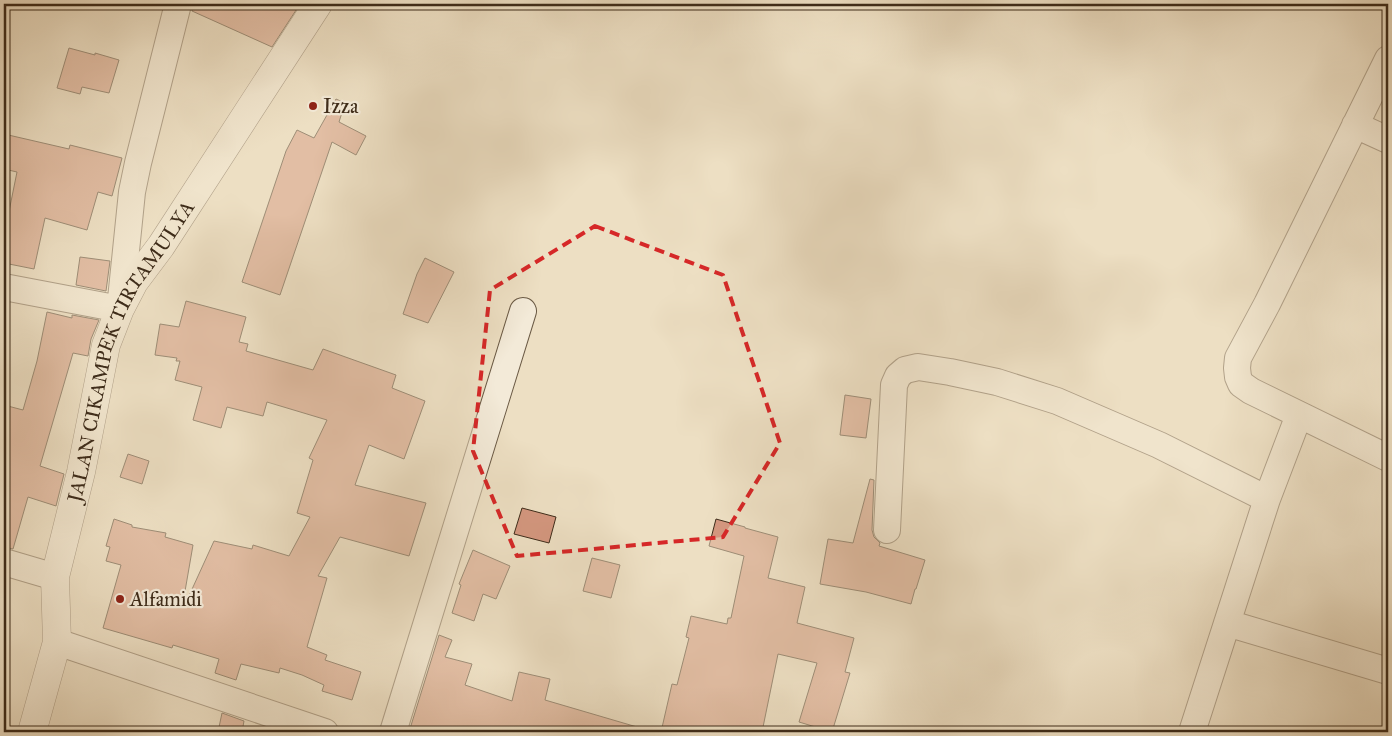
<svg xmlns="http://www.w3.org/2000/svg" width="1392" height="736" font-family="'IM FELL Great Primer',serif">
<rect width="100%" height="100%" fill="#eddfc3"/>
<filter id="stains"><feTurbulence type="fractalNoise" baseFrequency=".004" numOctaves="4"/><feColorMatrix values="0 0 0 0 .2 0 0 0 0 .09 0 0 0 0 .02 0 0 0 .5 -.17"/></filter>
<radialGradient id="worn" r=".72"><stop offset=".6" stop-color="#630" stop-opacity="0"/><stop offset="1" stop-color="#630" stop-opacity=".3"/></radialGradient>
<path fill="#d4977f" stroke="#3e2c1a" d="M 193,4 L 300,4 L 272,47 L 192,11 Z
M 69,48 L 95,55 L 95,53 L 119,60 L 109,93 L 82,87 L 80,94 L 57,88 Z
M 336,99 L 345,103 L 339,122 L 366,136 L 356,155 L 332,142 L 280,295 L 242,282 L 286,151 L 297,130 L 314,138 Z
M 4,134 L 69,149 L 70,145 L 122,158 L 112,196 L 98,192 L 87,230 L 45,218 L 34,269 L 4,263 L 4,236 L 17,172 L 4,169 Z
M 80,257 L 110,261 L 106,291 L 76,285 Z
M 425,258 L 454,272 L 428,323 L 403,314 L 417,274 Z
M 186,301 L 246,317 L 239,342 L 248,344 L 246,351 L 313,370 L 323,349 L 396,375 L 392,388 L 425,401 L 404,459 L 369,445 L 355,485 L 426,503 L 409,556 L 340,537 L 318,576 L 327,578 L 307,647 L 327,655 L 325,660 L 361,672 L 352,700 L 322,691 L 324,685 L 302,675 L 280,668 L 279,673 L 241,664 L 236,680 L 215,673 L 219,659 L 173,645 L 172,648 L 103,628 L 121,565 L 106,561 L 110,547 L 106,546 L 114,519 L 132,525 L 132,527 L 166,533 L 165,537 L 193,545 L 184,597 L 188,598 L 214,541 L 252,549 L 253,545 L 289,556 L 310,517 L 297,513 L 313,460 L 309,458 L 327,420 L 267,402 L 263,416 L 227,407 L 221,428 L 193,420 L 202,387 L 175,380 L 180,361 L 176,361 L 177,358 L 155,355 L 160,324 L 179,327 Z
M 47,312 L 72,318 L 72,315 L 99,320 L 91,339 L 88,356 L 73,353 L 40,466 L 64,474 L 56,506 L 28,497 L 13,549 L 4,547 L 4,405 L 23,410 L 37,361 Z
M 845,395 L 871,399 L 866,438 L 840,435 Z
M 128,454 L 149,461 L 142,484 L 120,477 Z
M 870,479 L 874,480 L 872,530 L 874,537 L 880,543 L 879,546 L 925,560 L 916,589 L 915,589 L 911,604 L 866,592 L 820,584 L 828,539 L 853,543 Z
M 522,508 L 556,517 L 549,543 L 514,534 Z
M 716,519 L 745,527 L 745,528 L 778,537 L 768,578 L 805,587 L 797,623 L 854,638 L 845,672 L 850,673 L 832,732 L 799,722 L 817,663 L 778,654 L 762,732 L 661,732 L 672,684 L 677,685 L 689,638 L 686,637 L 691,616 L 727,624 L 728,618 L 731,618 L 744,556 L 709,546 Z
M 473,550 L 510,566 L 496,599 L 483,594 L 474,621 L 452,613 L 461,585 L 459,584 Z
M 592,558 L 620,565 L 611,598 L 583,591 Z
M 439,635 L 452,640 L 445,657 L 472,664 L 465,685 L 512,701 L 519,672 L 550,679 L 545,700 L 637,727 L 636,732 L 409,732 Z
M 222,713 L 244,721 L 242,732 L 218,732 Z"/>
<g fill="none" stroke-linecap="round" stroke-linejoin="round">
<defs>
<path id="minor" d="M 1388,59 L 1267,304 L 1238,358 L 1237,368 L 1238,377 L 1241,384 L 1251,391 L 1388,458
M 1355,125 L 1388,140
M 4,287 L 120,309 L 132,192 L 138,163 L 178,4
M 887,530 L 894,385 L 898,376 L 905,370 L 918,367 L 950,372 L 997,382 L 1057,401 L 1159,445 L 1267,499
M 4,562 L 55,577
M 1227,623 L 1388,671
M 57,642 L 325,732
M 393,732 L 523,311
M 1192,732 L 1267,499 L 1299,415"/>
<g id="tertiary">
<path id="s1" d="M 32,732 L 57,642 L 55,577 L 81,472 L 106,345 L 120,309 L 134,282 L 161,246 L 318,4"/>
</g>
</defs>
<use href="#minor" stroke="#6a5944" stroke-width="28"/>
<use href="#tertiary" stroke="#6a5944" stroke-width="29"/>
<use href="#minor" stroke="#f3ead8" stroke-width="26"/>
<use href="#tertiary" stroke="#f3ead8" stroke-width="28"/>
</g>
<path d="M0 0H1392V736H0ZM 595,226 L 723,275 L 780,443 L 723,537 L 517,556 L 473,451 L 490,290 Z" fill="#eddfc3" fill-opacity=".55" fill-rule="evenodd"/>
<path fill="none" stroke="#d62828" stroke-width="4" stroke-dasharray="10 6" stroke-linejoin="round" d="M 595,226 L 723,275 L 780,443 L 723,537 L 517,556 L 473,451 L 490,290 Z"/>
<g fill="#8f2418" stroke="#f3ead8" stroke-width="2">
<circle cx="313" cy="106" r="5"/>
<circle cx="120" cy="599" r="5"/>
</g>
<g text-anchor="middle" stroke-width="4.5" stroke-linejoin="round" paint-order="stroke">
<g font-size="20" fill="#3e2c1a" stroke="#f3ead8" text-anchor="start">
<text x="323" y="113">Izza</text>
<text x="130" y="606">Alfamidi</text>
</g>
<g font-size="20" fill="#3e2c1a" stroke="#f3ead8">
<text dy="7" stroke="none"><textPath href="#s1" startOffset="399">JALAN CIKAMPEK TIRTAMULYA</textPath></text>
</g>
</g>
<rect width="1392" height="736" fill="none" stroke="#eddfc3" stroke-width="20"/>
<rect x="5" y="5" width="1382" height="726" fill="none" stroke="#3e2c1a" stroke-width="2.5"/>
<rect x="10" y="10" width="1372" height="716" fill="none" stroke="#3e2c1a"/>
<rect width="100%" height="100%" filter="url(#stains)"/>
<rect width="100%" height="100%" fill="url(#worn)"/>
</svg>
